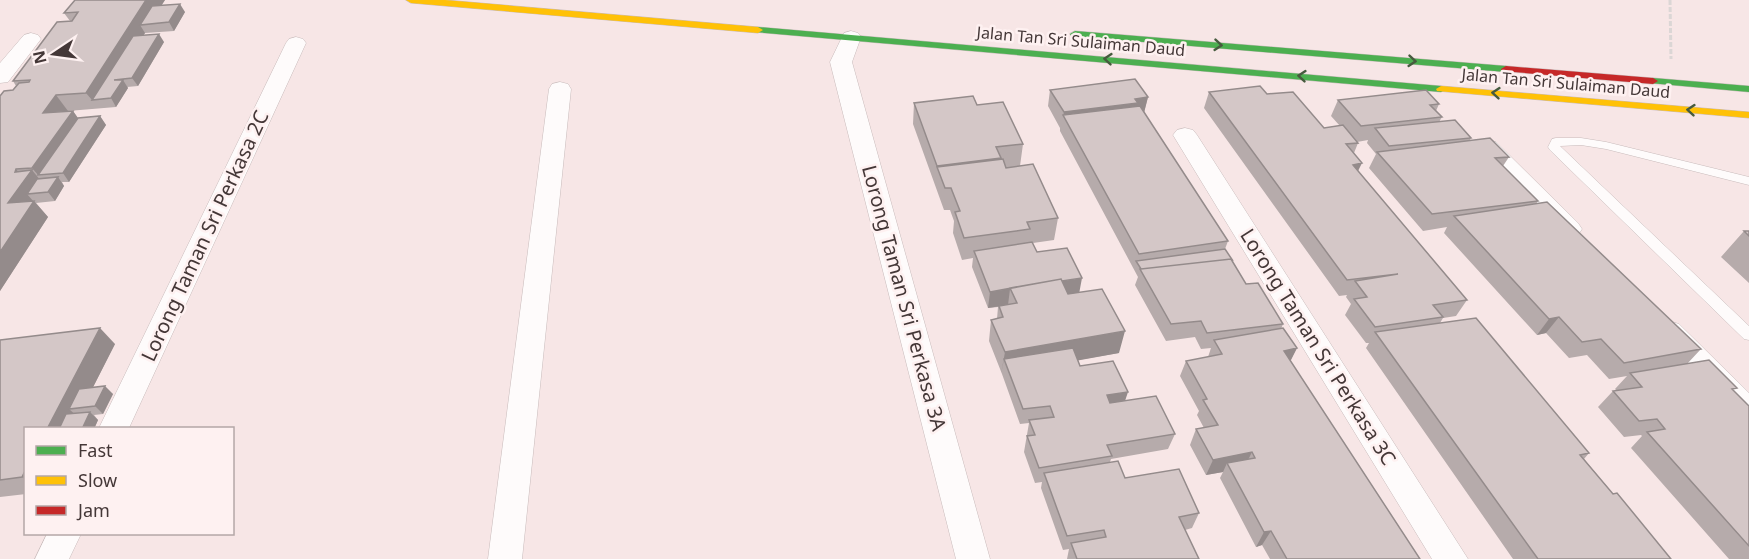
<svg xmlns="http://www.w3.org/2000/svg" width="1749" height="559" font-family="'Noto Sans',sans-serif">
<rect width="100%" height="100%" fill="#f7e6e6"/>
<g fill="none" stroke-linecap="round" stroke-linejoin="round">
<defs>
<path id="lane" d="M 1556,138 L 1581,138 L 1606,142 L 1749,177 L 1749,185 L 1606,149 L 1581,145 L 1560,146 L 1749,326 L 1749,340 L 1744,339 L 1550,150 L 1548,147 L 1552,139 Z"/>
<path id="street" d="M 851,31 L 858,33 L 861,37 L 852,62 L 990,559 L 956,559 L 830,62 L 844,33 Z
M 31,33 L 38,35 L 41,39 L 8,82 L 0,83 L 0,63 L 24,35 Z
M 296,37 L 303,39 L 306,43 L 129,428 L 99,428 L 286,43 L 289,39 Z
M 560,82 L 568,84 L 571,89 L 522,559 L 488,559 L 549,89 L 552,84 Z
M 1185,128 L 1193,130 L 1197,135 L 1468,559 L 1432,559 L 1173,135 L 1177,130 Z
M 1488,140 L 1496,142 L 1578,223 L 1582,229 L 1578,235 L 1569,238 L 1560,235 L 1480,152 L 1476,147 L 1480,142 Z
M 1669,321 L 1679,324 L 1749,393 L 1749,426 L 1738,422 L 1659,340 L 1655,332 L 1659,324 Z
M 47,534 L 81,534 L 69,559 L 35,559 Z"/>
<path id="fast" d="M 758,27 L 1441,86 L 1446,89 L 1441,92 L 754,32 L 754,28 Z
M 1075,31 L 1506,66 L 1511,69 L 1506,72 L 1071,36 L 1070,34 Z
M 1653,78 L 1749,86 L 1749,92 L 1649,83 L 1648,81 Z"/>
<path id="slow" d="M 406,0 L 445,0 L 758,27 L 763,30 L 758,33 L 411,3 Z
M 1441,86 L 1749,112 L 1749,118 L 1437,91 L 1436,89 Z"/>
<path id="jam" d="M 1506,66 L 1653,78 L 1658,81 L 1653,84 L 1502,71 L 1501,69 Z"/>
</defs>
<use href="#lane" stroke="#c8bbbb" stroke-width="1"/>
<use href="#street" stroke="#c8bbbb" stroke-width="1"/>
<use href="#fast" stroke="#c8bbbb" stroke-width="1"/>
<use href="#slow" stroke="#c8bbbb" stroke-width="1"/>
<use href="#jam" stroke="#c8bbbb" stroke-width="1"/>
<path stroke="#dbd6d5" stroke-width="3" stroke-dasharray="5 2" stroke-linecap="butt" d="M 1670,0 L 1671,59"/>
<use href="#lane" fill="#fefbfb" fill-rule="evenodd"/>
<use href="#street" fill="#fefbfb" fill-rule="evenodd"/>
<use href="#fast" fill="#4caf50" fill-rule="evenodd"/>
<use href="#slow" fill="#ffc107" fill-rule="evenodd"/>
<use href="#jam" fill="#c62828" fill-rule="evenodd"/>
</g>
<path fill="#b6abab" d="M 75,0 L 165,0 L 161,5 L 185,12 L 174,31 L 145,33 L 143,35 L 164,42 L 138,86 L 127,87 L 128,88 L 116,107 L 68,111 L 73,111 L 78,118 L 100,116 L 106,125 L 69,182 L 62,182 L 64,186 L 55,201 L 36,203 L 48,217 L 0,291 L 13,90 L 16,86 L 13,81 L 70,21 L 64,13 Z
M 1050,90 L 1148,97 L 1144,112 L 1228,241 L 1225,249 L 1246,284 L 1283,324 L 1281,329 L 1297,348 L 1290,361 L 1420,559 L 1270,559 L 1262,545 L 1256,547 L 1220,478 L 1223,472 L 1206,475 L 1190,445 L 1196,429 L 1204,428 L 1197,415 L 1199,411 L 1180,376 L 1186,361 L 1208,357 L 1211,348 L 1201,349 L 1195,337 L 1166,341 L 1135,285 L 1138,277 L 1060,131 L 1060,128 L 1048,106 Z
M 1209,92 L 1267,94 L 1324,128 L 1340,126 L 1331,116 L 1338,100 L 1439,104 L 1436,111 L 1442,117 L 1439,122 L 1471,138 L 1470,140 L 1509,157 L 1503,166 L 1538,201 L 1536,204 L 1701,349 L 1687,364 L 1734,391 L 1749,406 L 1749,559 L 1729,559 L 1631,448 L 1642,436 L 1641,435 L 1624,437 L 1598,407 L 1613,391 L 1617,391 L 1615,389 L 1627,376 L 1609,379 L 1587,355 L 1569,358 L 1546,333 L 1537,335 L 1444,233 L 1447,227 L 1423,231 L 1369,168 L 1376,154 L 1367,143 L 1368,140 L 1357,142 L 1358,143 L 1354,153 L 1358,171 L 1467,300 L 1456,316 L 1443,318 L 1440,323 L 1589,453 L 1584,459 L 1613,494 L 1671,559 L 1513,559 L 1366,348 L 1369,343 L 1366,343 L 1345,315 L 1351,304 L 1346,297 L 1347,295 L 1339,296 L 1204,108 Z
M 914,103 L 977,105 L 1023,144 L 1020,166 L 1058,218 L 1054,240 L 1033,243 L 1037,252 L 1079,292 L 1119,353 L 1078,360 L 1080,366 L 1125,401 L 1175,434 L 1168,449 L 1111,459 L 1110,462 L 1125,478 L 1199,513 L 1192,528 L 1185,530 L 1199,559 L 1067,559 L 1069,549 L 1063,550 L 1041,488 L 1042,482 L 1035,483 L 1024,452 L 1029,423 L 1020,424 L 1002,374 L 989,341 L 991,320 L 997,319 L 998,307 L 988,308 L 972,267 L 973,258 L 962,260 L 953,233 L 954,221 L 950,210 L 944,210 L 913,124 Z
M 1744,231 L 1749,231 L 1749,283 L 1721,257 Z
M 0,340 L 115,344 L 93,387 L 113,394 L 103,414 L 94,415 L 98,420 L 94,429 L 26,429 L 26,494 L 0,497 Z"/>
<path fill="#948b8b" d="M 146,0 L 165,0 L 150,24 L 140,25 L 145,33 L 116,79 L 92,100 L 86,93 Z
M 180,4 L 185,12 L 174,31 L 169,22 Z
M 159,34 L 164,42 L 138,86 L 132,78 Z
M 123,80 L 128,88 L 116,107 L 111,98 Z
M 56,95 L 68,111 L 43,113 L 49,105 Z
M 1148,97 L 1144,113 L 1063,116 L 1064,112 Z
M 73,111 L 84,127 L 38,175 L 32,168 Z
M 100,116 L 106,125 L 69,182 L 63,173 Z
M 1362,163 L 1354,179 L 1353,165 Z
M 16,169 L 25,180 L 32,170 L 45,186 L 27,194 L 34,202 L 34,201 L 48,217 L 0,291 L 0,252 L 8,203 L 15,172 Z
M 58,177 L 64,186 L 55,201 L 48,192 Z
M 1082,278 L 1079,294 L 1017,304 L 1011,289 Z
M 1010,289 L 1008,305 L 988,308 L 990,292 Z
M 1559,317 L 1546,333 L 1537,335 L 1549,319 Z
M 100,328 L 115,344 L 83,407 L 69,409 L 78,417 L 72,429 L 47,429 Z
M 1125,331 L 1119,353 L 1009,373 L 1004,359 L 1001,374 L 1005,352 Z
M 1297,348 L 1289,364 L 1284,351 Z
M 105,386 L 113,394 L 103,414 L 95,406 Z
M 1128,392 L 1123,407 L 1102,411 L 1107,395 Z
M 90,412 L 98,420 L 94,429 L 82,429 Z
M 1252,452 L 1244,468 L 1227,463 L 1223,472 L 1206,475 L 1213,460 Z
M 26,469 L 26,480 L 22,477 Z
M 1271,531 L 1262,545 L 1256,547 L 1264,532 Z"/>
<path fill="#d4c7c7" stroke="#948b8b" stroke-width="1.5" d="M 75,0 L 146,0 L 86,93 L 56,95 L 43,113 L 73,111 L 32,168 L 16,169 L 15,172 L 32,170 L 8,203 L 34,201 L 0,252 L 0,96 L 4,91 L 13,90 L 19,83 L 29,82 L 30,80 L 13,81 L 57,22 L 72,21 L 78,12 L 64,13 Z
M 180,4 L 169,22 L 140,25 L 152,6 Z
M 159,34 L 132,78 L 114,80 L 123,80 L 111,98 L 92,100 L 133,36 Z
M 1135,79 L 1148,97 L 1135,99 L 1138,103 L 1064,112 L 1050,90 Z
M 1260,86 L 1267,94 L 1293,92 L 1324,128 L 1343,125 L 1358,143 L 1346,144 L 1362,163 L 1353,165 L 1467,300 L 1433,305 L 1443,317 L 1375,327 L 1354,299 L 1367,297 L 1355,281 L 1398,274 L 1347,280 L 1209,92 Z
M 1426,90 L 1439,104 L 1430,105 L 1442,117 L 1361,126 L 1338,100 Z
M 973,96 L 977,105 L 1003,102 L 1023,144 L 996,147 L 1001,158 L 937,166 L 914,103 Z
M 1140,106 L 1228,241 L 1139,254 L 1063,115 Z
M 100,116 L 63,173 L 38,175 L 78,118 Z
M 1455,120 L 1471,138 L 1389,146 L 1375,128 Z
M 1490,138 L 1509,157 L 1495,158 L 1538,201 L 1432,214 L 1377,152 Z
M 1003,159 L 1006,168 L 1033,164 L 1058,218 L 1027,222 L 1030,229 L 964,238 L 955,212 L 960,211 L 951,188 L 945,188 L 937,167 Z
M 58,177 L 48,192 L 27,194 L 37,179 Z
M 1547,202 L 1701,349 L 1624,363 L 1601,339 L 1582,342 L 1559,317 L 1549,319 L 1454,216 Z
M 1744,231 L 1749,231 L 1749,236 Z
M 1032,242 L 1037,252 L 1067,248 L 1082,278 L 1062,281 L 1061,279 L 990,292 L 974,251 Z
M 1225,249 L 1233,261 L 1231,259 L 1141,269 L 1136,261 Z
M 1231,259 L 1246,284 L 1258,283 L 1283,324 L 1207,333 L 1201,321 L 1171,324 L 1140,269 Z
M 1061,279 L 1068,294 L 1102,289 L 1125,331 L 1005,352 L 991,320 L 1003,317 L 999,306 L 1017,303 L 1010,288 Z
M 1476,318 L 1589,453 L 1580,455 L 1613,494 L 1617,493 L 1671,559 L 1538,559 L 1375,332 Z
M 100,328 L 47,429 L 26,429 L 26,469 L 22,477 L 0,480 L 0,340 Z
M 1283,328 L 1297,348 L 1284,351 L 1420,559 L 1287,559 L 1271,531 L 1264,532 L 1227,463 L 1255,458 L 1252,452 L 1213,460 L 1196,429 L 1218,425 L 1203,400 L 1207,399 L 1186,361 L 1222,354 L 1214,340 Z
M 1073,348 L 1080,366 L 1113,361 L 1128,392 L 1107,395 L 1110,403 L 1156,396 L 1175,434 L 1107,445 L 1112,456 L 1039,468 L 1027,436 L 1035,435 L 1029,420 L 1054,417 L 1050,406 L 1023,409 L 1004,359 Z
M 1709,360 L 1737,388 L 1732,389 L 1749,406 L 1749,546 L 1647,432 L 1665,429 L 1657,419 L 1639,421 L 1613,391 L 1642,387 L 1630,373 Z
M 105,386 L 95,406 L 69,409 L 79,389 Z
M 90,412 L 82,429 L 59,429 L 66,414 Z
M 1118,461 L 1125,478 L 1179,469 L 1199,513 L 1179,517 L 1199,559 L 1077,559 L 1071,543 L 1106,537 L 1104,530 L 1067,536 L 1044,473 Z"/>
<defs><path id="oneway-chevron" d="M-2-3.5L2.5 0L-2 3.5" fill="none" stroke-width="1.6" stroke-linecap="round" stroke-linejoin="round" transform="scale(1.5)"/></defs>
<g stroke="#465b3e">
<use href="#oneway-chevron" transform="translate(1218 45) rotate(5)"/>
<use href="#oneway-chevron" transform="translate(1108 59) rotate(-175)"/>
<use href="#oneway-chevron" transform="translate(1412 61) rotate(5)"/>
<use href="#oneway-chevron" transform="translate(1302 76) rotate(-175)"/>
<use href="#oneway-chevron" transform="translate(1496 93) rotate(-175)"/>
<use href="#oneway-chevron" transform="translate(1691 110) rotate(-175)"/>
</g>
<g text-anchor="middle" stroke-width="5" stroke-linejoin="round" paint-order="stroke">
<g font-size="16" fill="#443737" stroke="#fef1f1">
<text transform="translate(1081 41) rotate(5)" y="6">Jalan Tan Sri Sulaiman Daud</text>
<text transform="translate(1566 83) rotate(5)" y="6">Jalan Tan Sri Sulaiman Daud</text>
</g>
<g font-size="20" fill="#443737" stroke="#fef1f1">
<text transform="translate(205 236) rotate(-65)" y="7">Lorong Taman Sri Perkasa 2C</text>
<text transform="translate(904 298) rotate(75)" y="7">Lorong Taman Sri Perkasa 3A</text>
<text transform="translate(1318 347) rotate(58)" y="7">Lorong Taman Sri Perkasa 3C</text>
</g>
</g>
<rect x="24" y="427" width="210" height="108" fill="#fef1f1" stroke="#b4a7a7" stroke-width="1.5"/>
<rect x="36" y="446" width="30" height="9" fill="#4caf50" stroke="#b4a7a7" stroke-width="1.5"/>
<text x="78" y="457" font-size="18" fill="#443737">Fast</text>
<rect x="36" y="476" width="30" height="9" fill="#ffc107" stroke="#b4a7a7" stroke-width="1.5"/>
<text x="78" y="487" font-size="18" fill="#443737">Slow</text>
<rect x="36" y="506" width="30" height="9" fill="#c62828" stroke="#b4a7a7" stroke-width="1.5"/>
<text x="78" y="517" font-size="18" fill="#443737">Jam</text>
<g transform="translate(54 54) rotate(257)" stroke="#fef1f1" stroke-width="4.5" paint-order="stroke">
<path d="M0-4.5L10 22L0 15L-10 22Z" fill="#443737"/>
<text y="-9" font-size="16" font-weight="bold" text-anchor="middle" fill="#443737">N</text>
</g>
</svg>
